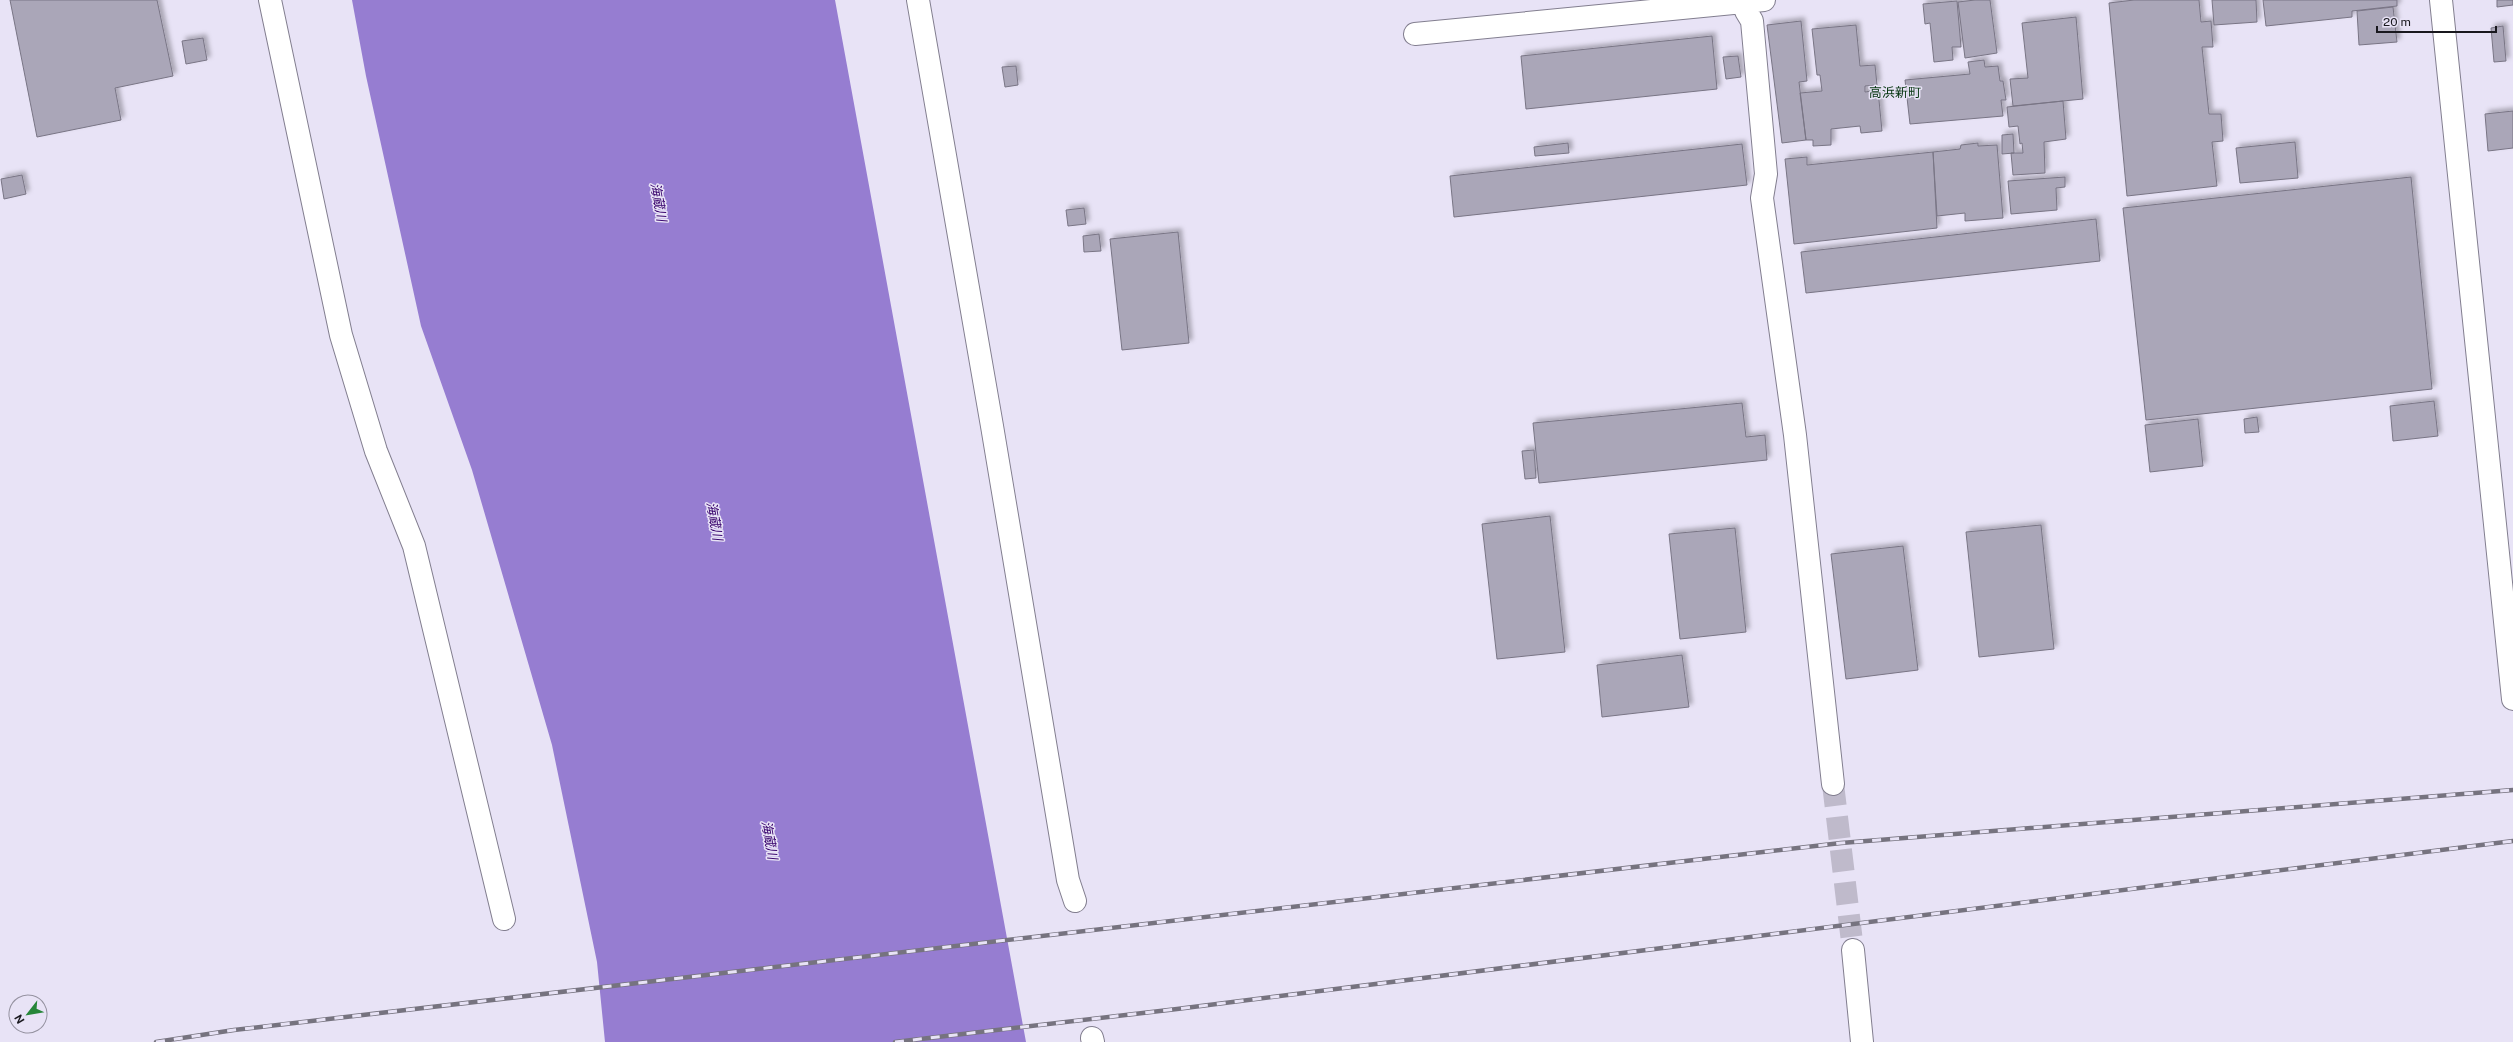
<svg xmlns="http://www.w3.org/2000/svg" width="2513" height="1042" font-family="'Public Sans','Noto Sans JP',sans-serif">
<defs>
<filter id="shadow"><feDropShadow dx="3.5" dy="-3.5" stdDeviation="2" flood-color="#0004"/></filter>
</defs>
<rect width="100%" height="100%" fill="#e8e3f6"/>
<path fill="#967dd1" d="M 352,0 L 835,0 L 1026,1042 L 605,1042 L 597,962 L 552,745 L 472,470 L 421,326 L 366,76 Z"/>
<path fill="#aaa6b8" stroke="#797585" filter="url(#shadow)" d="M 10,0 L 157,0 L 173,76 L 115,88 L 121,120 L 37,137 Z
M 1975,0 L 1990,0 L 1997,53 L 1965,58 L 1958,2 Z
M 2134,0 L 2199,0 L 2201,22 L 2211,21 L 2213,47 L 2202,47 L 2209,114 L 2221,114 L 2223,141 L 2212,142 L 2217,186 L 2127,196 L 2109,3 Z
M 2212,0 L 2256,0 L 2257,22 L 2214,25 Z
M 2263,0 L 2397,0 L 2397,6 L 2352,11 L 2352,17 L 2266,26 Z
M 2497,0 L 2513,0 L 2513,5 L 2497,7 Z
M 1957,1 L 1961,47 L 1952,47 L 1953,60 L 1934,62 L 1930,23 L 1925,24 L 1923,4 Z
M 2393,7 L 2397,42 L 2359,45 L 2357,11 Z
M 2076,17 L 2083,99 L 2013,106 L 2010,79 L 2028,78 L 2022,23 Z
M 1801,21 L 1807,81 L 1799,82 L 1806,140 L 1782,143 L 1767,25 Z
M 1856,25 L 1860,66 L 1875,65 L 1877,85 L 1865,86 L 1865,92 L 1878,90 L 1882,131 L 1861,133 L 1860,126 L 1831,129 L 1831,145 L 1813,146 L 1813,140 L 1806,140 L 1800,93 L 1822,91 L 1820,75 L 1817,75 L 1812,29 Z
M 2503,26 L 2506,61 L 2494,62 L 2491,28 Z
M 1712,36 L 1717,89 L 1526,109 L 1521,56 Z
M 203,38 L 207,60 L 186,64 L 182,41 Z
M 1738,56 L 1741,77 L 1726,79 L 1723,57 Z
M 1984,60 L 1985,67 L 1998,66 L 2000,81 L 2003,81 L 2006,100 L 2001,100 L 2003,116 L 1910,124 L 1905,80 L 1970,74 L 1968,62 Z
M 1016,66 L 1018,85 L 1005,87 L 1002,67 Z
M 2063,101 L 2066,139 L 2044,142 L 2045,173 L 2013,175 L 2011,153 L 2023,153 L 2022,143 L 2020,144 L 2018,126 L 2009,127 L 2007,107 Z
M 2513,111 L 2513,148 L 2488,151 L 2485,114 Z
M 2013,134 L 2014,153 L 2002,154 L 2002,135 Z
M 2295,142 L 2298,178 L 2240,183 L 2236,148 Z
M 1568,143 L 1569,153 L 1535,156 L 1534,147 Z
M 1978,143 L 1978,146 L 1997,145 L 2003,218 L 1965,221 L 1965,213 L 1937,216 L 1933,152 L 1960,149 L 1961,145 Z
M 1742,144 L 1747,185 L 1454,217 L 1450,176 Z
M 1933,152 L 1937,228 L 1794,244 L 1785,159 L 1807,157 L 1807,165 Z
M 22,175 L 26,194 L 4,199 L 1,179 Z
M 2065,177 L 2065,187 L 2056,188 L 2057,210 L 2011,214 L 2008,181 Z
M 2411,177 L 2432,389 L 2146,420 L 2123,208 Z
M 1084,208 L 1086,224 L 1068,226 L 1066,210 Z
M 2096,219 L 2100,261 L 1806,293 L 1801,252 Z
M 1178,232 L 1189,343 L 1122,350 L 1110,239 Z
M 1099,234 L 1101,251 L 1084,252 L 1083,236 Z
M 2434,401 L 2438,436 L 2393,441 L 2390,406 Z
M 1742,403 L 1746,437 L 1765,435 L 1767,460 L 1539,483 L 1533,423 Z
M 2257,417 L 2259,432 L 2245,433 L 2244,419 Z
M 2198,419 L 2203,466 L 2150,472 L 2145,425 Z
M 1534,450 L 1536,478 L 1525,479 L 1522,451 Z
M 1550,516 L 1565,652 L 1497,659 L 1482,524 Z
M 2041,525 L 2054,649 L 1979,657 L 1966,532 Z
M 1735,528 L 1746,632 L 1680,639 L 1669,534 Z
M 1903,546 L 1918,670 L 1846,679 L 1831,554 Z
M 1682,655 L 1689,707 L 1602,717 L 1597,665 Z"/>
<g fill="none" stroke-linecap="round" stroke-linejoin="round">
<path stroke="#bfbacb" stroke-width="22" stroke-dasharray="22 11" stroke-linecap="butt" d="M 1833,784 L 1853,950"/>
<defs>
<path id="street" d="M 270,0 L 341,335 L 376,451 L 414,546 L 504,919
M 918,0 L 992,426 L 1068,880 L 1075,901
M 1745,0 L 1746,11 L 1752,21 L 1766,174 L 1762,198 L 1795,435 L 1833,784
M 2441,0 L 2513,699
M 1415,34 L 1764,0
M 1853,950 L 1862,1042
M 1092,1038 L 1093,1042"/>
</defs>
<use href="#street" stroke="#827e8f" stroke-width="24"/>
<use href="#street" stroke="#fff" stroke-width="22"/>
<defs>
<path id="rail" d="M 156,1042 L 234,1030 L 1841,843 L 2513,790
M 895,1042 L 1177,1009 L 2513,841"/>
</defs>
<use href="#rail" stroke="#76737f" stroke-width="4.5"/>
<use href="#rail" stroke="#e8e3f6" stroke-width="3" stroke-dasharray="9" stroke-linecap="butt"/>
</g>
<g text-anchor="middle" stroke-width="3" stroke-linejoin="round" paint-order="stroke">
<g font-size="13" fill="#05340f" stroke="#e8e3f6">
<text x="1895" y="97">高浜新町</text>
</g>
<g font-size="13" font-style="italic" fill="#36016b" stroke="#e8e3f6">
<text transform="translate(659 202) rotate(80)" y="5">海蔵川</text>
<text transform="translate(715 521) rotate(80)" y="5">海蔵川</text>
<text transform="translate(770 840) rotate(80)" y="5">海蔵川</text>
</g>
</g>
<g transform="translate(28 1014) rotate(239)"><circle r="19" fill="#e8e3f6" stroke="#9592a0"/>
<path d="M0-3L7 15L0 10L-7 15Z" fill="#268639"/>
<text y="-6" font-size="11" font-weight="bold" text-anchor="middle" fill="#19181e">N</text>
</g>
<path d="M2377 26v6h119v-6" fill="none" stroke="#19181e" stroke-width="2"/>
<text x="2383" y="26" font-size="12" fill="#19181e" stroke="#e8e3f6" stroke-width="3" paint-order="stroke">20 m</text>
</svg>
